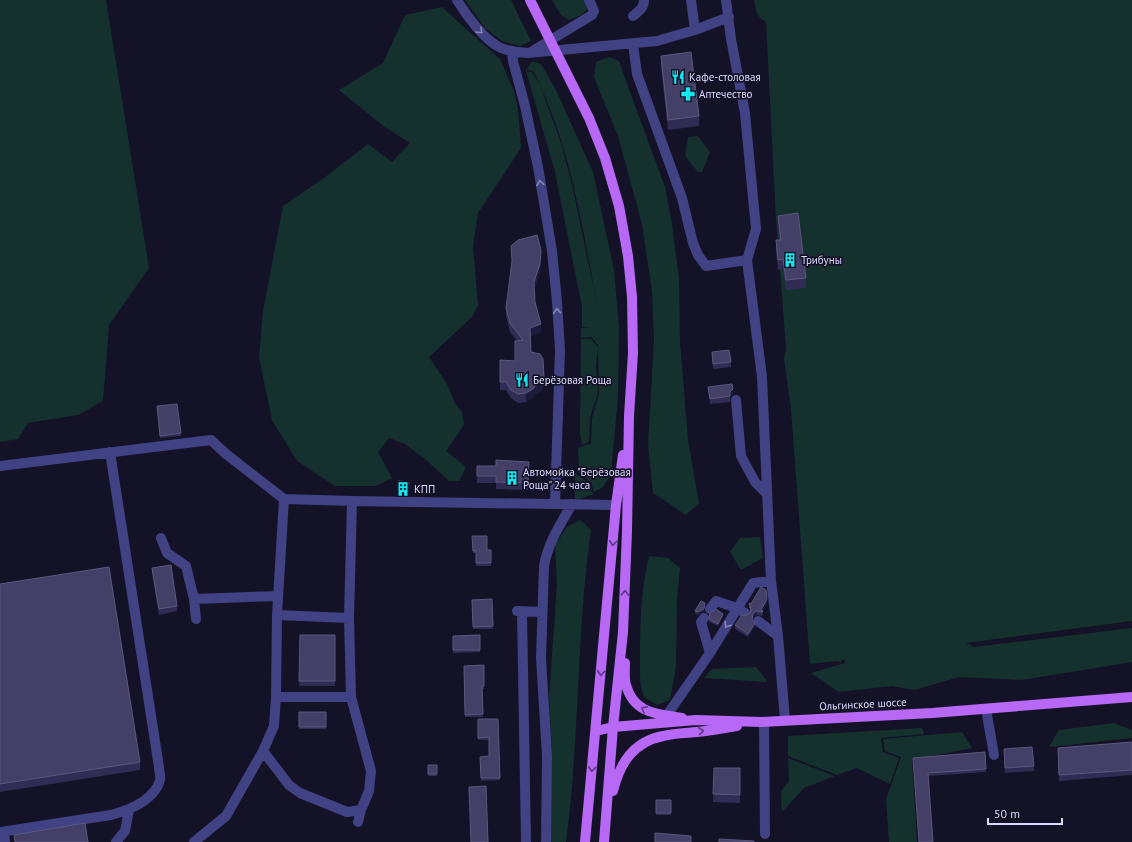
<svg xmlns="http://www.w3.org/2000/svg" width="1132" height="842" font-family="'PT Sans',sans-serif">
<rect width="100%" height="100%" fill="#141227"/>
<path fill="#15312e" d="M 0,0 L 106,0 L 149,268 L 109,325 L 103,401 L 78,415 L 28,423 L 18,439 L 0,442 Z
M 465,0 L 511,0 L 531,41 L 520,46 L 502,41 L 485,28 Z
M 552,0 L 586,0 L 589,6 L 583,14 L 569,20 L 561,15 Z
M 754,0 L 1132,0 L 1132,621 L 966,643 L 974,647 L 1132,628 L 1132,662 L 1022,680 L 959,677 L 914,690 L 892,686 L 839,692 L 811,673 L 845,663 L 845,660 L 841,660 L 841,662 L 836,661 L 810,664 L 791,409 L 784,359 L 786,348 L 776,219 L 766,22 C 757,18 756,10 754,0 Z
M 442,7 L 466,29 L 500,59 L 514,91 L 518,109 L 521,148 L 478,213 L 473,246 L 478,305 L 472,317 L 429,357 L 447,384 L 455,403 L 462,412 L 464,425 L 446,451 L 466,467 L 459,481 L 449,481 L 426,460 L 405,444 L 389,438 L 378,452 L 392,478 L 376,486 L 335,486 L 297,461 L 272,420 L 259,357 L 263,311 L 283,206 L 324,178 L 368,144 L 392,162 L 410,143 L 382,125 L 339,90 L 383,63 L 405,15 Z
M 609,57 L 619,61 L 623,73 L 665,187 L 672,224 L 679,279 L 680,342 L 688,440 L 699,503 L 686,515 L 653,493 L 648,444 L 654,340 L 652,291 L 642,224 L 618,136 L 594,77 L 596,62 Z
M 532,61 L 541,64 L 555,88 L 593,172 L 614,270 L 619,328 L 618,396 L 611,474 L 603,487 L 594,492 L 591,482 L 579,473 L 578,448 L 591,443 L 592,419 L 599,393 L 598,345 L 591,337 L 581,338 L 581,328 L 591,328 L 582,327 L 582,307 L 555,172 L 526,71 L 532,72 L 540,85 L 561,143 L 573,189 L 598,309 C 586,246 576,182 555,122 C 548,104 542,87 533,71 L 526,70 Z
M 698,136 L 710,152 L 702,172 L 698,172 L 685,156 L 688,137 Z
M 581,339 L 591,339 L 598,347 L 596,367 L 598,393 L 590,418 L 589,442 L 582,445 L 580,434 Z
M 575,473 L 590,484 L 593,494 L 575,501 Z
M 580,520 L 591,530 C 576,633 580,739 566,842 L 549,842 L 552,754 L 549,698 L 557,584 L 555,545 L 567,527 Z
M 760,537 L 763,558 L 741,570 L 730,552 L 740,538 Z
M 649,556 L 668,558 L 680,568 L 677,600 L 676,667 L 670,700 L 657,705 L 644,697 C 639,684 640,671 640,658 C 640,624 641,588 649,556 Z
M 756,667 L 768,682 L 704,678 L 712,669 Z
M 1114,723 L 1132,730 L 1132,738 L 1049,747 L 1059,730 Z
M 922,728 L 924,734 L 881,738 L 883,752 L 899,758 L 890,784 L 857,768 L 837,775 L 788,756 L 788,736 Z
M 962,732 L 972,748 L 912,760 L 917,842 L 889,842 L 886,799 L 901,757 L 885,751 L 883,739 Z
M 788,758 L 835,776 L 804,788 L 782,812 L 781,791 L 789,781 Z"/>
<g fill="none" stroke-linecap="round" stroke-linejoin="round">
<path stroke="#404283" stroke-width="10" d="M 457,0 C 466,15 485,41 501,48 C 510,52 519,52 528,53 L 657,41 L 695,30 L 729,17
M 691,0 L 695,30
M 726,0 L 731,39 L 745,113 L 756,229 L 747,260 L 762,377 L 771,581 L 778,636 L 785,720
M 633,16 C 639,11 644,8 644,0
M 633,44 L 637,74 L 682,198 L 693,243 L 698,255 L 706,266 L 747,260
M 512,52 L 513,61 L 525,106 L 538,167 L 552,251 L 557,302 L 560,350 L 555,504
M 531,52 L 592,15 L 594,11 L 589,0
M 736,400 L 741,456 L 755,482 L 767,494
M 0,466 L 211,440 L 226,454 L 284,499 L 352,501 L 616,505
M 161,538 L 167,553 L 186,566 L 194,599 L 196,619
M 194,599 L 278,596
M 710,609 L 716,601 L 737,608 L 745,613
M 517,611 L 542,612
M 522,612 L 526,842
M 277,615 L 349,618
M 704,618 L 701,622 L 710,653
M 758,621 L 778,636
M 276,697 L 351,697 L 349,618 L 352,501
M 351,697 L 371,771 L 369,791 L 361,810 L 358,822
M 986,709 L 994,755
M 667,715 L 710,653 L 753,583 L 771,581
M 764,722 L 765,834
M 263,751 L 289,785 L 300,793 L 347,812 L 361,810
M 0,832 L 111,815 C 129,810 154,801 160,780 C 161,777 159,771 159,767 L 110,452
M 4,832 L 5,842
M 116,842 L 125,831 L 129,810
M 194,842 L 226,816 L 263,751 L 274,726 L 276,697 L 277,615 L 284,499
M 546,842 L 547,756 L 541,658 L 544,566 C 548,543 560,525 572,504"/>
<path stroke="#b769f5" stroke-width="10" d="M 530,0 L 589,118 L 605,158 L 619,206 L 628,256 L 632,297 L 633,353 L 629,416 L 627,531 L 623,632 L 613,727 L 604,842
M 625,663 C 625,670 624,679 626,685 C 634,714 658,714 682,718
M 596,731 L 613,727 L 696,720 L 761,722 L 932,713 L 1132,697
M 613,791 C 620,763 633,742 663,736 C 674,733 686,733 697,732 C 710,731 723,728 737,726
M 585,842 L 616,505 L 623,455"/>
</g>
<path fill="#312c54" d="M 661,56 L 699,116 L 699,126 L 668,130 L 661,67 Z
M 778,216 L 806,278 L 806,288 L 786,290 L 783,269 L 778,270 L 776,250 L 776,240 L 779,240 L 778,226 Z
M 511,246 L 541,258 L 540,272 L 534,289 L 535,302 L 541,332 L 530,337 L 531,352 L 544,385 L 541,391 L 535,394 L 533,398 L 526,402 L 518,403 L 511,398 L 506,390 L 500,390 L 500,360 L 515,361 L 517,341 L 510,332 L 506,316 L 506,308 L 512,264 Z
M 712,352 L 731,362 L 731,367 L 713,369 Z
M 708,387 L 733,394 L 730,397 L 730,402 L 710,404 Z
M 157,406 L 181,433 L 181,436 L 160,438 Z
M 529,462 L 528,490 L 496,489 L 496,483 L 477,483 L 477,466 L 496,466 Z
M 398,481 L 409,482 L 408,494 L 398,494 Z
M 472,536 L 487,550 L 491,550 L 491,566 L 476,566 L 476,553 L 473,553 Z
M 152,568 L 177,606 L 177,611 L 159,615 L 152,573 Z
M 0,584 L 140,762 L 140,770 L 0,792 Z
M 492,599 L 493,629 L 473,629 L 472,600 Z
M 767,603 L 762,611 L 763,614 L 762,616 L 756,615 L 753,617 L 752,620 L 755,627 L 748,637 L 735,629 L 735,625 L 745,616 L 750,613 L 751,612 L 749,608 L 749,604 Z
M 695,611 L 704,612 L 698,615 L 695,613 Z
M 710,613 L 723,616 L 718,626 L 709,622 Z
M 300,635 L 335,635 L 335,686 L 299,686 Z
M 480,635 L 480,652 L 453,653 L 453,636 Z
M 484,665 L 484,689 L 482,689 L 483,717 L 465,717 L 464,666 Z
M 299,712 L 326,712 L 326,729 L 299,729 Z
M 478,719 L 498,719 L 500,780 L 481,781 L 480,757 L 489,756 L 489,740 L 478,740 Z
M 1132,742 L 1132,775 L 1059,781 L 1058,748 Z
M 1004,749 L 1034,766 L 1034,771 L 1005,773 Z
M 913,761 L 986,769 L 986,772 L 928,776 Z
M 428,765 L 437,765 L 437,776 L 428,776 Z
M 714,768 L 740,768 L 740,803 L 713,802 Z
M 656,800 L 671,800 L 671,815 L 656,815 Z"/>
<path fill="#1e1a3a" d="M 541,250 L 540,272 L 534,290 L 534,282 Z
M 541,324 L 541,332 L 530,337 L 530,328 Z
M 544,377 L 544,385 L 541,391 L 535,394 L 533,398 L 526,402 L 526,393 Z
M 733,389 L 733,394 L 730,397 L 730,402 L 730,392 Z
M 767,599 L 767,603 L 761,612 L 761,610 Z
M 705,603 L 704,612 L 698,615 L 698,612 Z
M 756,611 L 756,615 L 753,617 L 752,623 L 753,614 Z
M 723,614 L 723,616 L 718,626 L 718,624 Z
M 755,623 L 755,627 L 748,637 L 748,634 Z"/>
<path fill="#433f66" stroke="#5b577d" d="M 691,52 L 699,116 L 668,120 L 661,56 Z
M 798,213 L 806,278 L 786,280 L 783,259 L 778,260 L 776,240 L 781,240 L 778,216 Z
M 537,235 L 541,250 L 540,264 L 534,282 L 535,302 L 541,324 L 530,328 L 531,352 L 540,354 L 543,359 L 544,377 L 541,382 L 535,386 L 533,389 L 526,393 L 518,394 L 511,390 L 506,382 L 500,382 L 500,360 L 515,361 L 515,341 L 523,340 L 510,323 L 506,308 L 512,261 L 511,246 L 518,240 Z
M 729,350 L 731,362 L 713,364 L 712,352 Z
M 732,384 L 733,389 L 730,392 L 730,396 L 710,399 L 708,387 Z
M 177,404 L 181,433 L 160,436 L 157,406 Z
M 496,460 L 529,462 L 528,483 L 496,482 L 496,476 L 477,476 L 477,466 L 496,466 Z
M 398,481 L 409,482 L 408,492 L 398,491 Z
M 472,536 L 487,536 L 487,550 L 491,550 L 491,563 L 476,563 L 476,551 L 473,551 Z
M 171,565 L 177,606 L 159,609 L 152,568 Z
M 109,567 L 140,762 L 0,784 L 0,584 Z
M 761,587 L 766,590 L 767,599 L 761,610 L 763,611 L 762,612 L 756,611 L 753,614 L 752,620 L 755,623 L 748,634 L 735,625 L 742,615 L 745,616 L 750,613 L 751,609 L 749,604 L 750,603 L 751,604 Z
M 492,599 L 493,626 L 473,627 L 472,600 Z
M 701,601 L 705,603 L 704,609 L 698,612 L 695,611 Z
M 716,609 L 723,614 L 718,624 L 709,619 L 710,613 Z
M 300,635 L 335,635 L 335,681 L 299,681 Z
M 480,635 L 480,650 L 453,650 L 453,636 Z
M 484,665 L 484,686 L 482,686 L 483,714 L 465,715 L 464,666 Z
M 299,712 L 326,712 L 326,727 L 299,727 Z
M 478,719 L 498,719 L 500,778 L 481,778 L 480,757 L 489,756 L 489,737 L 478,738 Z
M 1132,742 L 1132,770 L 1059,775 L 1058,748 Z
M 1032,747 L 1034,766 L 1005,768 L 1004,749 Z
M 985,752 L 986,769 L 928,773 L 933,842 L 919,842 L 913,758 Z
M 428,765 L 437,765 L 437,774 L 428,774 Z
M 714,768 L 740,768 L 740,795 L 713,794 Z
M 486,786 L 488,842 L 471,842 L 469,787 Z
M 656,800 L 671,800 L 671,813 L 656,813 Z
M 85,823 L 88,842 L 15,842 L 14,835 Z
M 655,833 L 691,836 L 691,842 L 655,842 Z
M 719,839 L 754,841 L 754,842 L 719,842 Z"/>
<defs><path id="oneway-chevron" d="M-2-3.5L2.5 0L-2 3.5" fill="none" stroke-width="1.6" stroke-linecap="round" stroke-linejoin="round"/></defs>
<g stroke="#8686b9">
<use href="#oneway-chevron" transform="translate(480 31) rotate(44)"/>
<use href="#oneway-chevron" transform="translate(540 183) rotate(-99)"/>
<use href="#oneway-chevron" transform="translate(557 311) rotate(-94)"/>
<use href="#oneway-chevron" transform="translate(727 625) rotate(122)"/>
</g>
<g stroke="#5d3984">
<use href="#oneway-chevron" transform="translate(613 543) rotate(95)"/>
<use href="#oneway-chevron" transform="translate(625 593) rotate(-88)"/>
<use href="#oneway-chevron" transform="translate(601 673) rotate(95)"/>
<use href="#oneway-chevron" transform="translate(644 709) rotate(-151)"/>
<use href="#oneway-chevron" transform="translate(701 731) rotate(-8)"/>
<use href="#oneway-chevron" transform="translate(592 769) rotate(96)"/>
</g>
<defs>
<symbol id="restaurant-bare" viewBox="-9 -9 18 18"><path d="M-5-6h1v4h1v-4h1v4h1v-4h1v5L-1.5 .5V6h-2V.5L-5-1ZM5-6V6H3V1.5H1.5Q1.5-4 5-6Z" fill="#13e8ef" stroke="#141227" stroke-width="2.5" paint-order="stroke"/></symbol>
<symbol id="pharmacy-bare" viewBox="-9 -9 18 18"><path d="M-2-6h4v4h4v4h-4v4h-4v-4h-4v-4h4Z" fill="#13e8ef" stroke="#141227" stroke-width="2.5" paint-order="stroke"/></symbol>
<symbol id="building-bare" viewBox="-9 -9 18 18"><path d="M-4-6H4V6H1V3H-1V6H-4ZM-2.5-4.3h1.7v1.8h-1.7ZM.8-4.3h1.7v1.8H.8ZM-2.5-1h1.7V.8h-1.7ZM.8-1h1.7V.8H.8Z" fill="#13e8ef" stroke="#141227" stroke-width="2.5" paint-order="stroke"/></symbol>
</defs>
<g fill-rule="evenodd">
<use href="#restaurant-bare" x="668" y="67" width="20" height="20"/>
<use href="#pharmacy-bare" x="678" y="84" width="20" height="20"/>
<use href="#building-bare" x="780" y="250" width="20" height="20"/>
<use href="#restaurant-bare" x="512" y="370" width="20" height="20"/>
<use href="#building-bare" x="502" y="468" width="20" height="20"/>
<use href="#building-bare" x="393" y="479" width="20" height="20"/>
</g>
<g text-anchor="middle" stroke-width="3.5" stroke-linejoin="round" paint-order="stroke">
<g font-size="11" fill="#dcdafc" stroke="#141227" text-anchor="start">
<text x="689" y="81">Кафе-столовая</text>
<text x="699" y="98">Аптечество</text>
<text x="801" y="264">Трибуны</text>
<text x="533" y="384">Берёзовая Роща</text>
<text x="523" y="476">Автомойка "Берёзовая<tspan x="523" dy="13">Роща" 24 часа</tspan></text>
<text x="414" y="493">КПП</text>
</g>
<g font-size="11" fill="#dcdafc" stroke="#141227">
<text transform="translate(863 704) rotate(-3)" y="4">Ольгинское шоссе</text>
</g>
</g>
<path d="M988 818v6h74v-6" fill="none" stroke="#dcdafc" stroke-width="2"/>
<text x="994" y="818" font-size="12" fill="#dcdafc" stroke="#141227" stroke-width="3" paint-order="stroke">50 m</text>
</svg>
